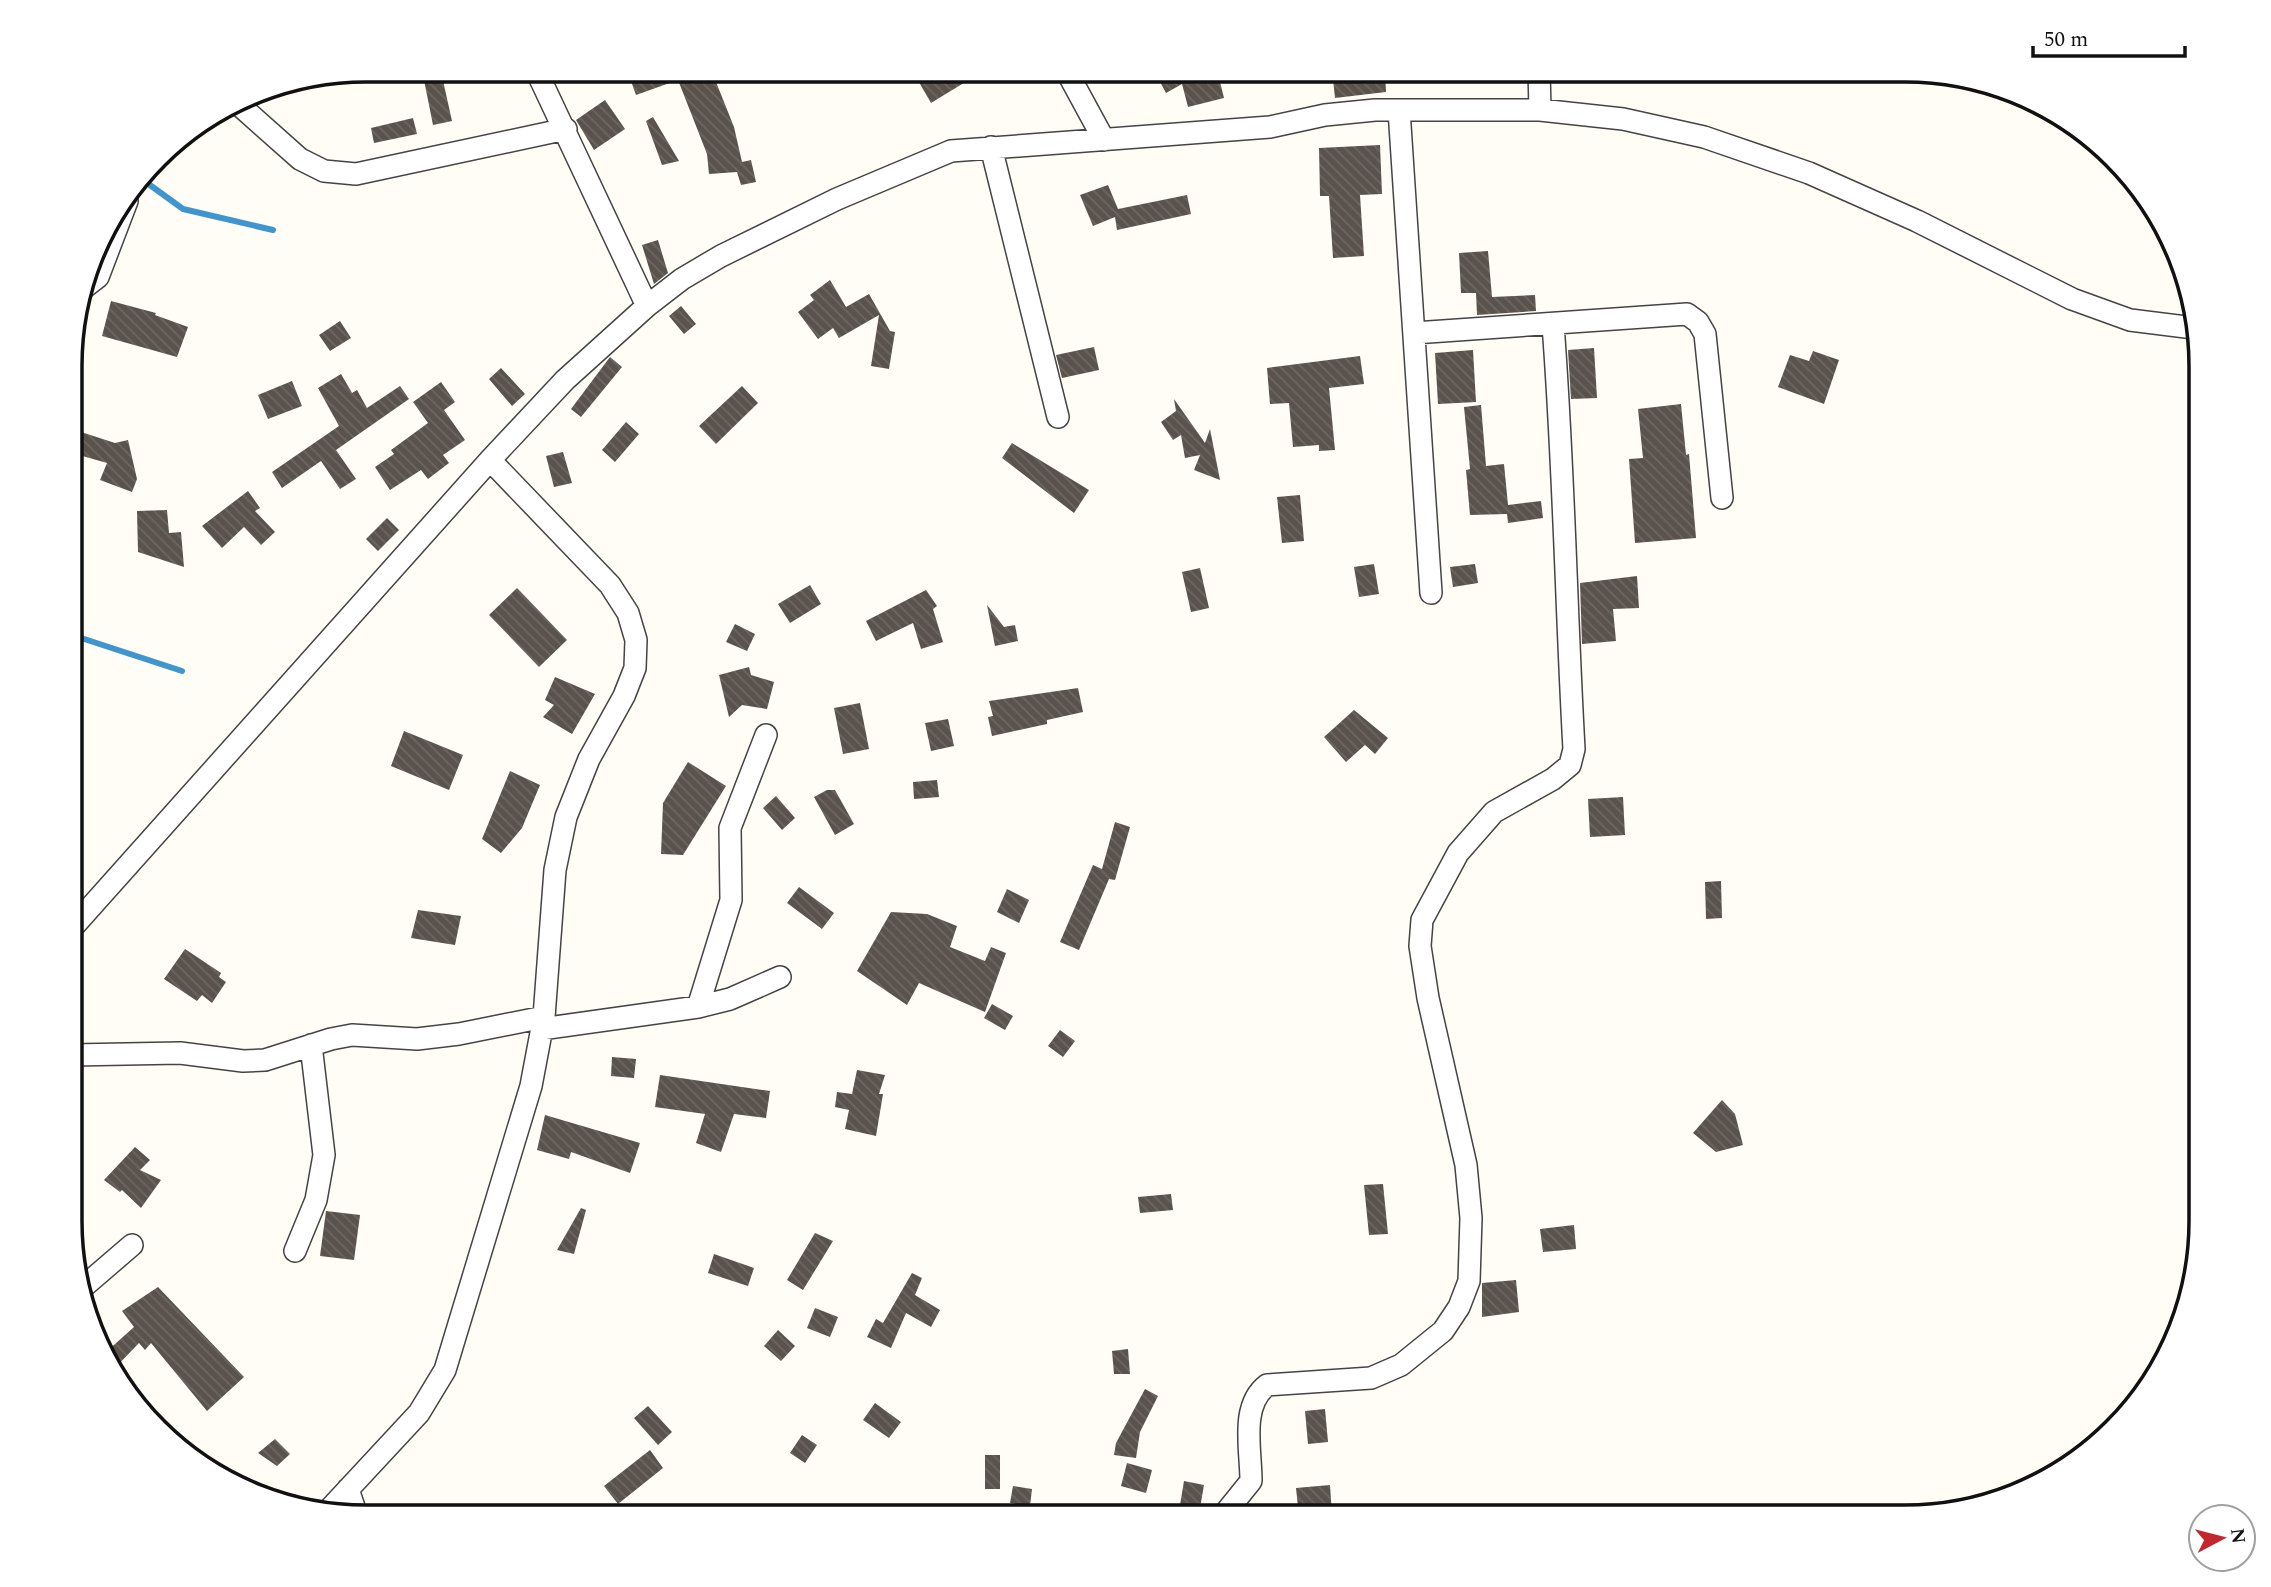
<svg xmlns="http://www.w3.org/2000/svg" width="2271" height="1587" font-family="Spectral,serif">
<defs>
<pattern id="building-back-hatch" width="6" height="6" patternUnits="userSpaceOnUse" patternTransform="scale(1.75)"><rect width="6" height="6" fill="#5a524d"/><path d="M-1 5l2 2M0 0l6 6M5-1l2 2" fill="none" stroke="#6d6662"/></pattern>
</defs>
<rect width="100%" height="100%" fill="#fffdf5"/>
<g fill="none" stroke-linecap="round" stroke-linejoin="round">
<path stroke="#3f96cf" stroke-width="6" d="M 143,180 L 183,209 L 273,230
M 72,635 L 182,671"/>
</g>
<path fill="url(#building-back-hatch)" d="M 627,70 L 699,70 L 701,81 L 714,77 L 734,127 L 742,162 L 751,160 L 756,182 L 741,185 L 737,172 L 709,174 L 707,154 L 678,80 L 636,95 Z
M 912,70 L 985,70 L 931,103 Z
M 1167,70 L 1217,70 L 1224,98 L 1188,107 L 1182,84 L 1166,93 L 1157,76 Z
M 1332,70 L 1385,70 L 1386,92 L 1335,98 Z
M 442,76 L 452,121 L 433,125 L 424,80 Z
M 605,100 L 625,129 L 594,150 L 576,120 Z
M 653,117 L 679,161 L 662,165 L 646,121 Z
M 413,118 L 417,134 L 374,143 L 371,128 Z
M 1380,145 L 1382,194 L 1360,195 L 1364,256 L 1333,258 L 1329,196 L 1320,196 L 1319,148 Z
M 1108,185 L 1118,209 L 1187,195 L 1191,214 L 1117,230 L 1115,217 L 1093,226 L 1080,195 Z
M 658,240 L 668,273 L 654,284 L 642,245 Z
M 1488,251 L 1492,297 L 1535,295 L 1536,311 L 1477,315 L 1476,293 L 1461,293 L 1459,253 Z
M 830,280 L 846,307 L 869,294 L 890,331 L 895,332 L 889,369 L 871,366 L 879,315 L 839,338 L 833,328 L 818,339 L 798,312 L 814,300 L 810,295 Z
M 111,301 L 156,313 L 155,315 L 188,327 L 177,357 L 102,336 Z
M 681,306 L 696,324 L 684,334 L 669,316 Z
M 340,321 L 351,338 L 330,351 L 319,335 Z
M 1094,347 L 1099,370 L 1062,378 L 1056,355 Z
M 1594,348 L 1597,398 L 1571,399 L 1568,350 Z
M 1473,350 L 1476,402 L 1438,404 L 1435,353 Z
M 1813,351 L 1839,360 L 1824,404 L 1778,387 L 1790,355 L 1809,361 Z
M 1360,356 L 1364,384 L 1329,388 L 1335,450 L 1319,451 L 1319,445 L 1293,447 L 1289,403 L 1270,404 L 1267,368 Z
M 610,357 L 622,367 L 581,417 L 571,409 Z
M 501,368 L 525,394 L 512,406 L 489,379 Z
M 341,374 L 352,393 L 357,390 L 367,408 L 400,386 L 409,399 L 336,450 L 356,479 L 340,489 L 321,461 L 282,488 L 272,472 L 339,426 L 318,388 Z
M 292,381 L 302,406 L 268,419 L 258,395 Z
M 441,382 L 455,402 L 444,410 L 465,440 L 443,455 L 449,463 L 428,479 L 421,470 L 390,490 L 375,467 L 394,454 L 391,450 L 428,423 L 413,402 Z
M 742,386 L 758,403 L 716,444 L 699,426 Z
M 1174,399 L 1205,443 L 1210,429 L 1220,480 L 1194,470 L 1200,455 L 1185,458 L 1181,435 L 1173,440 L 1161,422 L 1176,411 Z
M 1681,404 L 1686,455 L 1689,454 L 1696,538 L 1635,543 L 1629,459 L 1643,458 L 1638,409 Z
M 1481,405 L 1486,466 L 1504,464 L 1508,505 L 1541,501 L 1543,518 L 1508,523 L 1507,514 L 1470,515 L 1466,470 L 1470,469 L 1464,407 Z
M 626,422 L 639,434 L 615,462 L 602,450 Z
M 78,431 L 115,443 L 128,440 L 137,479 L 132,492 L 100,480 L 107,463 L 72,453 Z
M 1012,443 L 1089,490 L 1074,513 L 1002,458 Z
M 563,452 L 572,483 L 554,487 L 546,456 Z
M 248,491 L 260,508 L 255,511 L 275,532 L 261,545 L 244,527 L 222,548 L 202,526 Z
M 1300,495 L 1304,541 L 1282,543 L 1277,497 Z
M 167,510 L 169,533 L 181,532 L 184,567 L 138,552 L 137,511 Z
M 387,518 L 399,530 L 378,551 L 366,539 Z
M 1374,564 L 1379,594 L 1359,597 L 1354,567 Z
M 1475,564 L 1478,583 L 1453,587 L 1450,567 Z
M 1200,568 L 1209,608 L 1191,612 L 1182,572 Z
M 1637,576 L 1639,608 L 1613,609 L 1616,641 L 1582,644 L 1580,583 Z
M 810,585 L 821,604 L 790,623 L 778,604 Z
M 517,588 L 567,640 L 539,667 L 489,615 Z
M 926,590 L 937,606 L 933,609 L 943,642 L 921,649 L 913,623 L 876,641 L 866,621 Z
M 987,605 L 1004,627 L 1015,625 L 1018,641 L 995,646 Z
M 735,624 L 755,634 L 747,651 L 726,642 Z
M 749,667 L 751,675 L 774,682 L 767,709 L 742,705 L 729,717 L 719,675 Z
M 555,677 L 595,694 L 572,734 L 543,717 L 554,705 L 545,700 Z
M 1078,688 L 1083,712 L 1047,720 L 1047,724 L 992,736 L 988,717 L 993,716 L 989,701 Z
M 860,703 L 869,749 L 843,754 L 834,708 Z
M 1354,710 L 1388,738 L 1375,754 L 1365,745 L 1346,762 L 1324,737 Z
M 948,719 L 954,746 L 931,751 L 925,723 Z
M 404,731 L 463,755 L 449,790 L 391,766 Z
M 688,762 L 726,786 L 683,855 L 661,854 L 663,803 Z
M 510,771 L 540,785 L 522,828 L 501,853 L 482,839 Z
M 937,780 L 939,797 L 914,799 L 913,782 Z
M 827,790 L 835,790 L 854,824 L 835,835 L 814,797 Z
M 776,796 L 795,818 L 782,830 L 763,808 Z
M 1623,797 L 1625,835 L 1590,837 L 1588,799 Z
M 1115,822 L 1130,827 L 1115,880 L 1109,879 L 1079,950 L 1060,942 L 1093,865 L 1102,869 Z
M 1721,881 L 1722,918 L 1706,919 L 1705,882 Z
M 799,887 L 834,913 L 822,929 L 787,903 Z
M 1007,889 L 1029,900 L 1019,923 L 997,912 Z
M 418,910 L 461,916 L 455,945 L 411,938 Z
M 891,912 L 927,914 L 957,926 L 950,947 L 985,961 L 991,947 L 1006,953 L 985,1012 L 919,983 L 907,1005 L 857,971 Z
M 185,949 L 221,973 L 219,977 L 226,982 L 212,1003 L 202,995 L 197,1001 L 164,979 Z
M 992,1004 L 1013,1016 L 1005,1030 L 984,1018 Z
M 1060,1030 L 1075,1041 L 1063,1057 L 1048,1046 Z
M 612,1057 L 636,1059 L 634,1078 L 611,1076 Z
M 857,1070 L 885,1075 L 879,1094 L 883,1094 L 876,1136 L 845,1129 L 849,1110 L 835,1107 L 837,1092 L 852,1094 Z
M 660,1075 L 770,1091 L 766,1118 L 734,1114 L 721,1152 L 696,1143 L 705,1114 L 655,1107 Z
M 1722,1100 L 1735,1114 L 1743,1145 L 1716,1152 L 1693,1133 Z
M 545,1115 L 640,1143 L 630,1173 L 571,1152 L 569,1159 L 537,1150 Z
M 135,1147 L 150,1160 L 140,1170 L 161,1180 L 141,1208 L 122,1190 L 120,1192 L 104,1180 Z
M 1383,1184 L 1388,1234 L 1369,1235 L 1364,1185 Z
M 1171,1194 L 1173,1210 L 1140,1213 L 1138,1197 Z
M 581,1208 L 586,1210 L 574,1254 L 557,1250 Z
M 326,1211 L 360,1215 L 354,1260 L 320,1256 Z
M 1574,1225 L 1576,1249 L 1543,1252 L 1540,1229 Z
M 815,1233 L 833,1241 L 803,1290 L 787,1280 Z
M 714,1254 L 754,1268 L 748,1286 L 708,1273 Z
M 912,1273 L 922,1278 L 915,1295 L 940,1310 L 931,1327 L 906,1313 L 891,1348 L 867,1337 L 876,1319 L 883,1323 Z
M 1516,1280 L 1519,1312 L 1482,1317 L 1482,1283 Z
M 158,1287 L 244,1377 L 207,1411 L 151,1343 L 145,1350 L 139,1343 L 113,1370 L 106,1357 L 105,1353 L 134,1327 L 122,1311 Z
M 815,1308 L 838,1317 L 830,1337 L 807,1328 Z
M 778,1330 L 795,1346 L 781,1361 L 764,1346 Z
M 1128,1349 L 1130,1374 L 1114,1374 L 1112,1351 Z
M 1145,1389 L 1158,1396 L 1140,1432 L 1136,1458 L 1114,1455 L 1116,1443 Z
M 875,1403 L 901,1422 L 889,1438 L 863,1420 Z
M 648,1406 L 672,1432 L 658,1445 L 634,1418 Z
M 1325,1409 L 1328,1442 L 1308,1444 L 1305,1411 Z
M 802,1435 L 817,1445 L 805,1463 L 790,1453 Z
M 275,1439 L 290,1454 L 277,1466 L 258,1453 Z
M 650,1450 L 663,1468 L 618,1504 L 604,1486 Z
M 985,1455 L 1000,1455 L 1000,1489 L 985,1489 Z
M 1127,1463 L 1152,1470 L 1146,1493 L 1121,1486 Z
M 1184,1481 L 1204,1485 L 1200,1508 L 1180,1505 Z
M 1330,1485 L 1332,1515 L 1299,1517 L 1296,1488 Z
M 1013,1486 L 1032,1489 L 1030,1506 L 1010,1503 Z"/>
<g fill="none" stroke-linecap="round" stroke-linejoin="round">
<defs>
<path id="street" d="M 536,70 L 647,306
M 1066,70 L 1104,140
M 1539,70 L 1540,110
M 237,103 L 300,159 L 324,171 L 356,174 L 566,129
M 1399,110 L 1431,593
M 991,147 L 1058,417
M 85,287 L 98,277 L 127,201
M 1414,333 L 1687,314 L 1698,322 L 1705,334 L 1722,498
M 72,928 L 490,460 L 565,380 L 647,306 L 682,279 L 721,256 L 837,199 L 951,151 L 1270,127 L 1325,115 L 1375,110 L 1540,110 L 1623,119 L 1704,137 L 1809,173 L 1917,221 L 2072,299 L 2130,320 L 2194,328
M 698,1007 L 731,900 L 730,828 L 766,735
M 541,1029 L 698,1007 L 730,999 L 780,977
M 72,1055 L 180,1053 L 243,1061 L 265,1060 L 331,1039 L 352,1035 L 417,1039 L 459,1034 L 544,1017
M 295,1251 L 316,1200 L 324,1155 L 311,1045
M 82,1288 L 132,1245
M 348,1489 L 357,1516
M 327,1512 L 419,1413 L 445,1370 L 531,1086 L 544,1017 L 555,870 L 566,817 L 589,759 L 624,696 L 635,668 L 636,640 L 628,613 L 610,585 L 490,460
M 1222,1517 L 1251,1481 C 1251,1449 1240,1406 1267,1385 L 1371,1378 L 1401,1365 L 1443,1331 L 1459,1307 L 1469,1281 L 1471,1218 L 1466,1165 L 1428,998 L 1420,946 L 1422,920 L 1458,853 L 1494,812 L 1553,779 L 1570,765 L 1574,749 C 1566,608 1564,466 1553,325"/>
</defs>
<use href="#street" stroke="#444" stroke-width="24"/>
<use href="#street" stroke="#fff" stroke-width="21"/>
</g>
<path d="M0 0H2271V1587H0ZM366 82H1905A284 284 0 0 1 2189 366V1221A284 284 0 0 1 1905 1505H366A284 284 0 0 1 82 1221V366A284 284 0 0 1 366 82Z" fill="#fff" fill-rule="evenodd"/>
<path fill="none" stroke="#111" stroke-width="3.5" d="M366 82H1905A284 284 0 0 1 2189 366V1221A284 284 0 0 1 1905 1505H366A284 284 0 0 1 82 1221V366A284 284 0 0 1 366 82Z"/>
<g transform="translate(2222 1538) rotate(83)"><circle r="33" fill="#ffffff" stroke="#a0a0a0" stroke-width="2"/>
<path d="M0-5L12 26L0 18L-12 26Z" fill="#c4262e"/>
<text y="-10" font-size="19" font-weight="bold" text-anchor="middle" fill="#111111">N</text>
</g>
<path d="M2033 46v10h152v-10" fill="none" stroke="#111111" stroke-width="3.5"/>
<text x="2044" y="46" font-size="21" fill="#111111" stroke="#ffffff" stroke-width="5" paint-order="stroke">50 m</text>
</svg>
